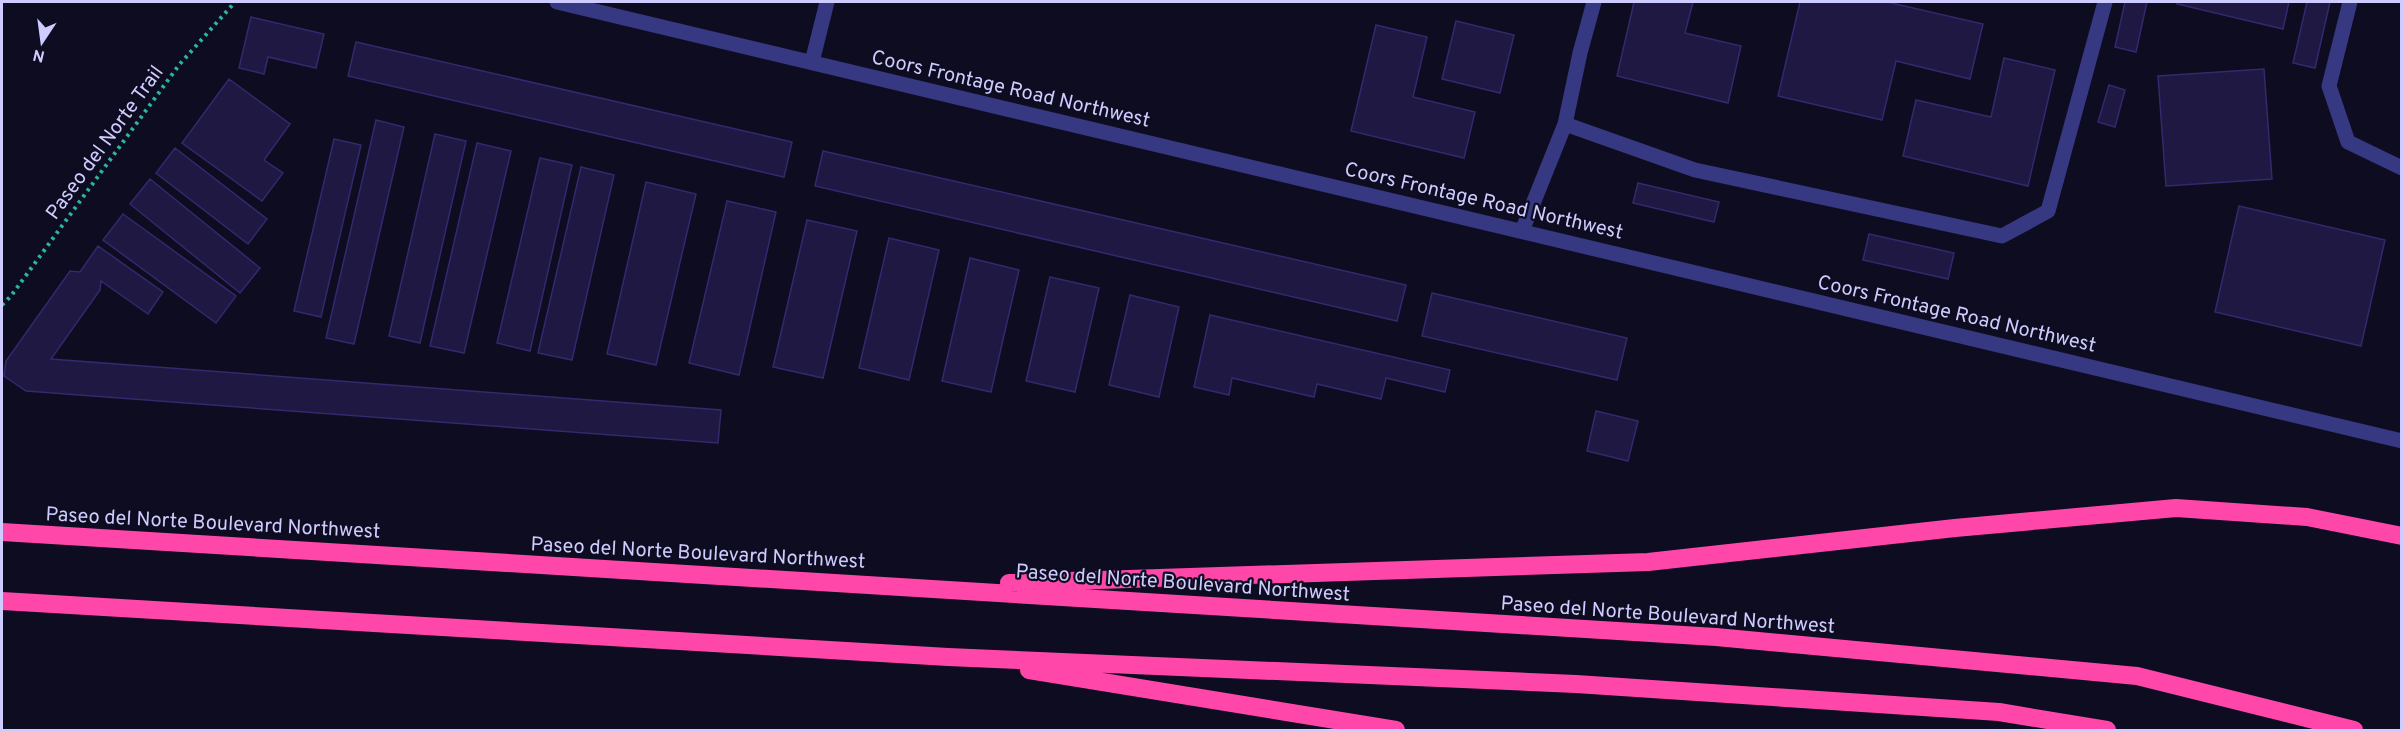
<svg xmlns="http://www.w3.org/2000/svg" width="2403" height="732" font-family="Overpass,sans-serif">
<rect width="100%" height="100%" fill="#0e0c20"/>
<path fill="#1e1842" stroke="#33296e" stroke-width="1.5" d="M 1634,2 L 1693,2 L 1685,33 L 1741,46 L 1728,103 L 1617,76 Z
M 1800,2 L 1887,2 L 1983,24 L 1970,79 L 1896,61 L 1882,120 L 1778,96 Z
M 2125,2 L 2147,2 L 2136,52 L 2115,47 Z
M 2177,2 L 2289,2 L 2283,29 L 2177,4 Z
M 2307,2 L 2330,2 L 2315,68 L 2293,63 Z
M 251,17 L 324,34 L 316,68 L 268,57 L 264,74 L 239,68 Z
M 1456,21 L 1514,35 L 1500,93 L 1442,79 Z
M 1376,25 L 1427,37 L 1413,97 L 1475,112 L 1464,158 L 1351,131 Z
M 356,42 L 792,142 L 784,177 L 348,76 Z
M 2004,58 L 2055,70 L 2028,186 L 1903,156 L 1916,100 L 1991,117 Z
M 2264,69 L 2272,179 L 2166,186 L 2158,76 Z
M 229,79 L 290,124 L 264,160 L 283,173 L 262,201 L 182,143 Z
M 2109,85 L 2125,90 L 2115,127 L 2098,122 Z
M 376,120 L 404,127 L 354,344 L 326,338 Z
M 435,134 L 466,141 L 420,343 L 389,336 Z
M 334,139 L 361,145 L 321,317 L 294,311 Z
M 477,143 L 511,151 L 464,353 L 430,346 Z
M 175,148 L 267,219 L 248,244 L 156,173 Z
M 823,151 L 1406,285 L 1397,321 L 815,186 Z
M 540,158 L 572,165 L 530,351 L 497,343 Z
M 581,167 L 614,175 L 572,360 L 538,353 Z
M 150,179 L 260,268 L 240,293 L 130,204 Z
M 646,182 L 696,194 L 656,365 L 607,354 Z
M 1638,183 L 1719,202 L 1714,222 L 1633,203 Z
M 727,201 L 776,212 L 739,375 L 689,363 Z
M 2239,206 L 2385,240 L 2361,346 L 2215,312 Z
M 123,214 L 236,296 L 216,323 L 103,240 Z
M 807,220 L 857,231 L 823,378 L 773,367 Z
M 1869,234 L 1954,253 L 1948,279 L 1863,260 Z
M 889,238 L 939,250 L 909,380 L 859,368 Z
M 98,246 L 163,292 L 148,314 L 101,281 L 100,290 L 51,359 L 721,410 L 718,443 L 26,391 L 4,376 L 6,361 L 70,271 L 80,272 Z
M 970,258 L 1019,270 L 991,392 L 942,381 Z
M 1050,277 L 1099,288 L 1075,392 L 1026,381 Z
M 1432,293 L 1627,338 L 1617,380 L 1422,336 Z
M 1130,295 L 1179,307 L 1159,397 L 1109,385 Z
M 1210,315 L 1450,370 L 1445,392 L 1386,378 L 1381,399 L 1317,384 L 1314,397 L 1232,378 L 1229,395 L 1194,387 Z
M 1596,411 L 1638,421 L 1628,461 L 1587,451 Z"/>
<g fill="none" stroke-linecap="round" stroke-linejoin="round">
<path stroke="#2ab4a4" stroke-width="4" stroke-dasharray="3 4.5" stroke-linecap="butt" d="M 2,305 L 11,296 L 179,65 L 235,2"/>
<path stroke="#363881" stroke-width="15" d="M 2350,2 L 2329,86 L 2348,142 L 2402,168
M 1565,124 L 1695,170 L 2002,236 L 2048,211 L 2105,2
M 1522,231 L 1565,124 L 1580,53 L 1594,2"/>
<path stroke="#363881" stroke-width="15" d="M 557,2 L 2402,441
M 812,62 L 827,2"/>
<path stroke="#ff47aa" stroke-width="18" d="M 2,532 L 1716,637 L 2137,676 L 2354,730
M 1009,583 L 1648,562 L 1955,528 L 2176,508 L 2307,517 L 2402,536
M 2,601 L 948,657 L 1576,684 L 1999,712 L 2107,730
M 1029,670 L 1396,730"/>
</g>
<g text-anchor="middle" stroke-width="4.5" stroke-linejoin="round" paint-order="stroke">
<g font-size="20" fill="#ceccff" stroke="#0e0c20">
<text transform="translate(1011 88) rotate(13)" y="7">Coors Frontage Road Northwest</text>
<text transform="translate(104 142) rotate(-54)" y="7">Paseo del Norte Trail</text>
<text transform="translate(1484 200) rotate(13)" y="7">Coors Frontage Road Northwest</text>
<text transform="translate(1957 313) rotate(13)" y="7">Coors Frontage Road Northwest</text>
<text transform="translate(213 522) rotate(3)" y="7">Paseo del Norte Boulevard Northwest</text>
<text transform="translate(698 552) rotate(3)" y="7">Paseo del Norte Boulevard Northwest</text>
<text transform="translate(1183 582) rotate(4)" y="7">Paseo del Norte Boulevard Northwest</text>
<text transform="translate(1668 614) rotate(4)" y="7">Paseo del Norte Boulevard Northwest</text>
</g>
</g>
<rect width="2403" height="732" fill="none" stroke="#ceccff" stroke-width="6"/>
<g transform="translate(42 42) rotate(193)" stroke="#0e0c20" stroke-width="4.5" paint-order="stroke">
<path d="M0-4.5L10 22L0 15L-10 22Z" fill="#ceccff"/>
<text y="-9" font-size="16" font-weight="bold" text-anchor="middle" fill="#ceccff">N</text>
</g>
</svg>
